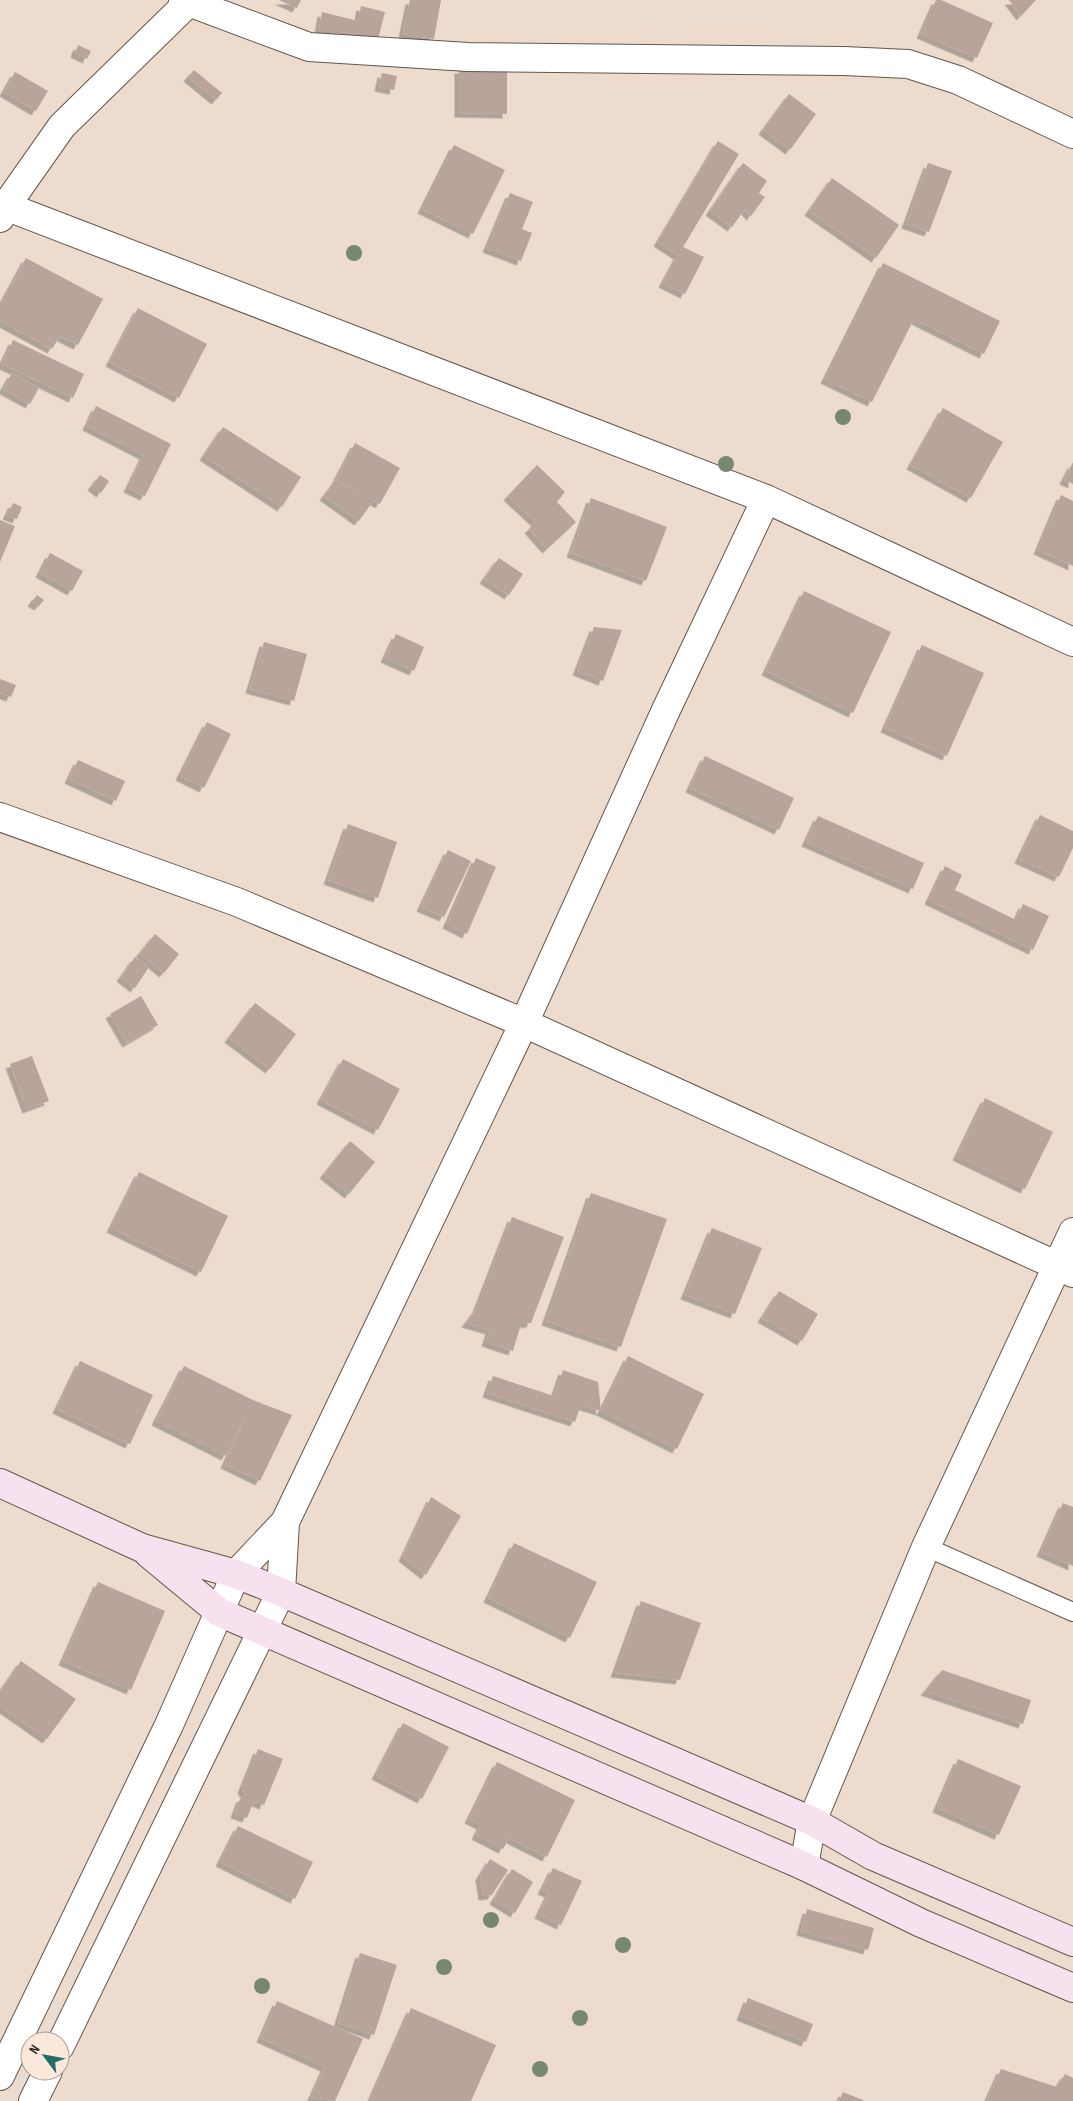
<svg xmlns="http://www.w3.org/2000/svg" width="1073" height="2101" font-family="'Sofia Sans Condensed',sans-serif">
<defs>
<filter id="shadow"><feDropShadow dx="-4.5" dy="4.5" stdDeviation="0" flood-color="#0004"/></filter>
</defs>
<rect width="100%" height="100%" fill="#eddcce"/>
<path fill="#b8a49b" filter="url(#shadow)" d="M 279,0 L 301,0 L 297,8 Z
M 410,0 L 441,0 L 434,39 L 403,34 Z
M 936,0 L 941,0 L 993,23 L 977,58 L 921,34 Z
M 1009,0 L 1036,0 L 1021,16 Z
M 361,6 L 385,12 L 377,43 L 319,29 L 322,12 L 358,21 Z
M 78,45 L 91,51 L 87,59 L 75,53 Z
M 459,69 L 507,70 L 507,114 L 459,113 Z
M 194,70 L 222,93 L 216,100 L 188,77 Z
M 15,72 L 48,91 L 36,111 L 4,92 Z
M 382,73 L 397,76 L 394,90 L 379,87 Z
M 789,94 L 816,114 L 790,150 L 763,130 Z
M 718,141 L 739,154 L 683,247 L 704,257 L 685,294 L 663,283 L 678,255 L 658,242 Z
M 454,145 L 505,170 L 473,234 L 422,209 Z
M 743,163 L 767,181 L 759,193 L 765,197 L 751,216 L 745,209 L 732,227 L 710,211 Z
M 928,163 L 952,171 L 929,232 L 906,224 Z
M 832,178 L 899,225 L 876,258 L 809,211 Z
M 510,193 L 533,202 L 522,229 L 532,233 L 521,261 L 487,248 Z
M 26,258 L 103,299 L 78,345 L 60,336 L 52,349 L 0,321 L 0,306 Z
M 883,263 L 1000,321 L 984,354 L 914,319 L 872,402 L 825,379 Z
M 138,308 L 207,344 L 179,398 L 110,362 Z
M 13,340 L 84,374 L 73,398 L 2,364 Z
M 12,373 L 39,388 L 30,404 L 3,389 Z
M 96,406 L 171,444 L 145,496 L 128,488 L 144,455 L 87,426 Z
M 943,408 L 1003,442 L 971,498 L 911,465 Z
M 223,427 L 301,477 L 282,507 L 204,456 Z
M 355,443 L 400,468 L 380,504 L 336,480 L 371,504 L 359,521 L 324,496 L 336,480 Z
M 1073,462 L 1073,484 L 1064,480 Z
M 537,465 L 565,492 L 557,502 L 576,522 L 547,549 L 529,529 L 536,522 L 508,496 Z
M 100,475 L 109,481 L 101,493 L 92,486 Z
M 1061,495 L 1073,501 L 1073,566 L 1038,550 Z
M 591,498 L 667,527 L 646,581 L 571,553 Z
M 13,503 L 22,507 L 17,519 L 7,515 Z
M 0,520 L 15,526 L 0,562 Z
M 50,553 L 83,571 L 72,591 L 40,573 Z
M 499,558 L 523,574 L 509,595 L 484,579 Z
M 804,591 L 891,632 L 853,713 L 766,671 Z
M 37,595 L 44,600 L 39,606 L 32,602 Z
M 594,627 L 622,630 L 603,681 L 577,671 Z
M 396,634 L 424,647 L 414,671 L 385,658 Z
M 264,642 L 307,654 L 294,701 L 250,689 Z
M 922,645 L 984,673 L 947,756 L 885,728 Z
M 0,679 L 16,685 L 11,697 L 0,693 Z
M 207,722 L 231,734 L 204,788 L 180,776 Z
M 705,756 L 794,798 L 779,830 L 690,788 Z
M 78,760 L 125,781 L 116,801 L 69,779 Z
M 1040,815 L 1073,831 L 1073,848 L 1059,877 L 1019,859 Z
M 818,816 L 924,863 L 913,889 L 806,842 Z
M 348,824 L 397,842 L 378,898 L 328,880 Z
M 448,850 L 471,861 L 444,917 L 421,907 Z
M 476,858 L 496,867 L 467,934 L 447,924 Z
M 945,866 L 962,875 L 955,890 L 1016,920 L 1023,904 L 1049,916 L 1033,950 L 929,900 Z
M 155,934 L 179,954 L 164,973 L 140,953 Z
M 135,957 L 149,967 L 135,988 L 121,977 Z
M 141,996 L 158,1025 L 127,1043 L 110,1014 Z
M 255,1003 L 296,1034 L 270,1069 L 229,1038 Z
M 32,1056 L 49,1101 L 27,1109 L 10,1064 Z
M 343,1059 L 400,1089 L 378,1130 L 321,1100 Z
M 985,1098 L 1053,1132 L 1025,1189 L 957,1156 Z
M 350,1141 L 375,1162 L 349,1194 L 324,1174 Z
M 139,1172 L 228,1216 L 201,1272 L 111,1228 Z
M 591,1193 L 667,1219 L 621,1347 L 546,1321 Z
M 512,1217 L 564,1237 L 531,1323 L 521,1324 L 513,1351 L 486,1342 L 490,1330 L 466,1323 L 477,1308 Z
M 712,1228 L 762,1248 L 735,1314 L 685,1295 Z
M 779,1291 L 818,1314 L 802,1341 L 762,1318 Z
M 628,1356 L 704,1394 L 677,1449 L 601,1411 L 581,1405 L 575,1422 L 487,1393 L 493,1376 L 554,1396 L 563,1370 L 598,1382 L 601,1411 Z
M 80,1361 L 153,1395 L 130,1444 L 57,1409 Z
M 184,1366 L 253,1400 L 292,1415 L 260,1481 L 225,1464 L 248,1412 L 226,1456 L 156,1421 Z
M 431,1497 L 461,1516 L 426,1575 L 403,1557 Z
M 1063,1503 L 1073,1507 L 1073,1566 L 1041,1552 Z
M 514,1543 L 597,1582 L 570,1638 L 488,1598 Z
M 98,1582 L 165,1611 L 131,1690 L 63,1661 Z
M 641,1601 L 701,1623 L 680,1680 L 615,1673 Z
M 21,1661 L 76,1699 L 47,1739 L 0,1706 L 0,1692 Z
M 942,1670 L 1031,1700 L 1023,1724 L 925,1691 Z
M 403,1723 L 449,1747 L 422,1799 L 376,1775 Z
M 258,1749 L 283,1759 L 264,1805 L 254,1801 L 247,1818 L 235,1814 L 240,1799 L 246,1795 L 242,1789 Z
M 958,1759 L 1021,1786 L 999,1835 L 937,1808 Z
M 497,1762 L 575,1800 L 547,1857 L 509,1838 L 503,1849 L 476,1835 L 481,1825 L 469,1819 Z
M 238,1826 L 313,1862 L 295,1899 L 220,1862 Z
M 490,1859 L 508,1870 L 492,1895 L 483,1896 L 480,1876 Z
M 553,1868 L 582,1881 L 561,1925 L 539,1914 L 549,1893 L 542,1890 Z
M 512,1869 L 533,1882 L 515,1913 L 494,1900 Z
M 807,1909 L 874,1928 L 868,1950 L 801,1931 Z
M 360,1953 L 397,1965 L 374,2035 L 338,2023 Z
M 748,1998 L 813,2024 L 806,2042 L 741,2016 Z
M 277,2001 L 363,2039 L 335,2101 L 311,2098 L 325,2067 L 261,2038 Z
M 411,2008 L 496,2045 L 471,2101 L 370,2101 Z
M 1001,2069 L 1057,2087 L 1065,2074 L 1073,2078 L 1073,2101 L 987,2101 Z
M 843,2092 L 865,2101 L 839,2101 Z"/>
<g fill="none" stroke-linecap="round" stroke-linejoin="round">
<defs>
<path id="lane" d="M 926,1547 L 1073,1612"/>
<path id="street" d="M 183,0 L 309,47 L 468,57 L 844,61 L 908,64 L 958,80 L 1073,134
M 0,204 L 766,499
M 0,218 L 5,207 L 62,126 L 191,0
M 0,817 L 237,902 L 524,1023 L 1073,1273
M 804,1866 L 812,1821 L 926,1547 L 1073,1232
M 60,2046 L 281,1592 L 285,1522
M 0,2076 L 169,1725 L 236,1574 L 285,1522 L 524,1023 L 666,710 L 766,499 L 1073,642
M 33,2101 L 48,2071"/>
<path id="secondary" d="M 0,1483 L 142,1548 L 236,1574 L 281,1592 L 812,1821 L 873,1856 L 1073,1942
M 149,1554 L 219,1612 L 804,1866 L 921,1923 L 1073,1988"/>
</defs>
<use href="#lane" stroke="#64564a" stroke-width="20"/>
<use href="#street" stroke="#64564a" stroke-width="30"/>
<use href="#secondary" stroke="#64564a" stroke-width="30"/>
<use href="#lane" stroke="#fff" stroke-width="18"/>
<use href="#street" stroke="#fff" stroke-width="28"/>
<use href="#secondary" stroke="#f8e1ee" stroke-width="28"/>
</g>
<g fill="#768870">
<circle cx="354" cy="253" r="8"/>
<circle cx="843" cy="417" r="8"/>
<circle cx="726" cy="464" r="8"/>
<circle cx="491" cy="1920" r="8"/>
<circle cx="623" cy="1945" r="8"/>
<circle cx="444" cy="1967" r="8"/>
<circle cx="262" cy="1986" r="8"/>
<circle cx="580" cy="2018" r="8"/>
<circle cx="540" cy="2069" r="8"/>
</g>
<g transform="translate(45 2056) rotate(302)"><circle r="24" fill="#fae9db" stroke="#a79b90"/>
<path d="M0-4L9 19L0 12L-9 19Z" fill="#246e6a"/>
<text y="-8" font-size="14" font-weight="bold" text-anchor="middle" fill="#2b2520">N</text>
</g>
</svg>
